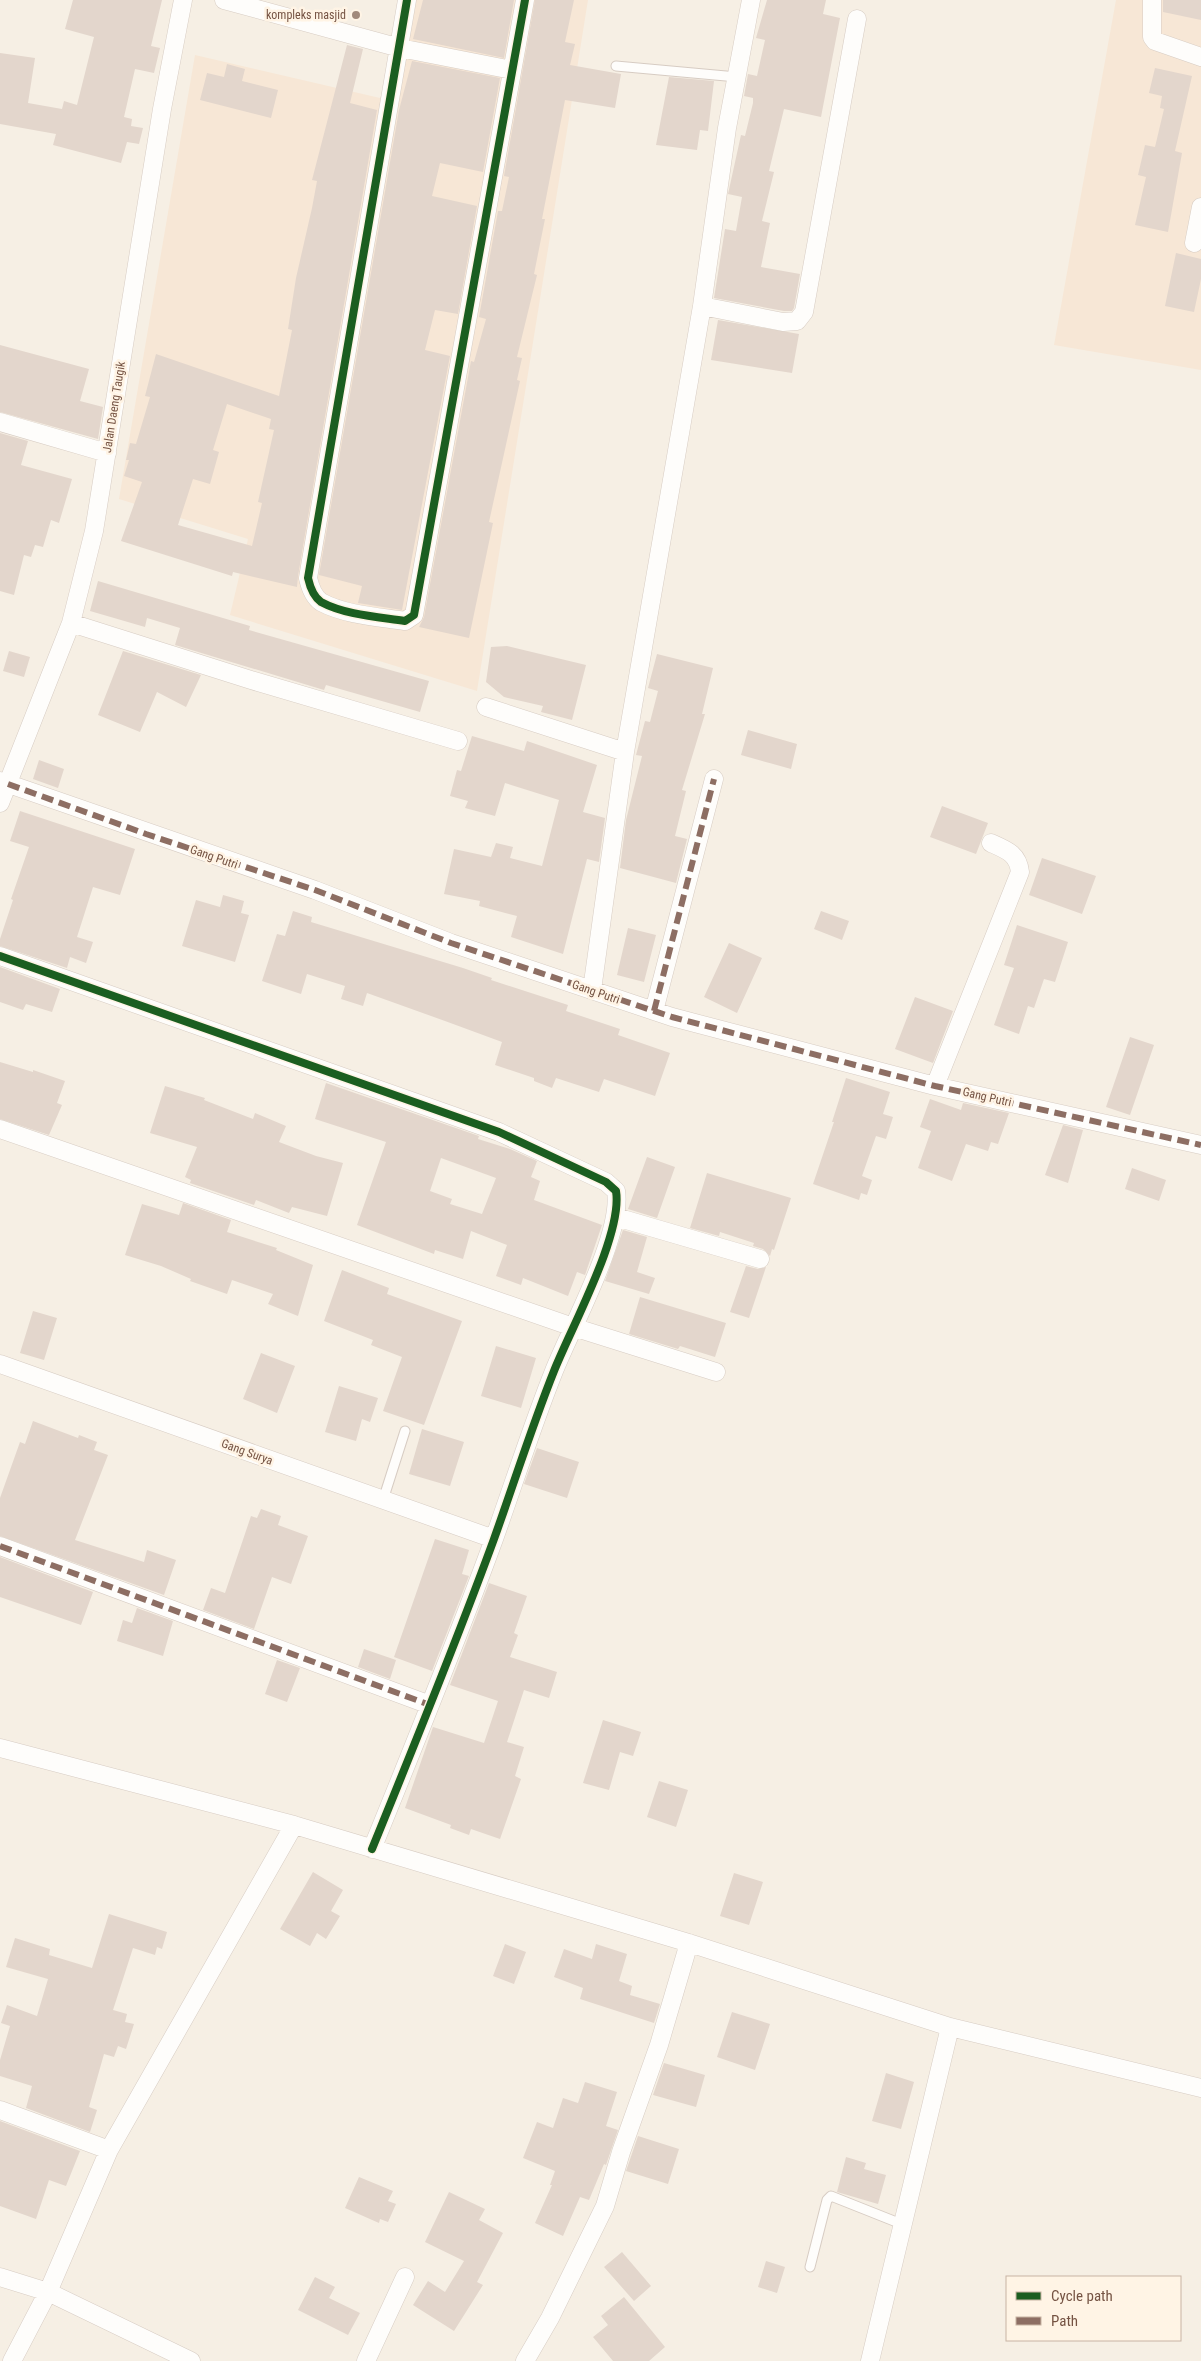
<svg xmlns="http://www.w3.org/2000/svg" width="1201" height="2361" font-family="'Roboto Condensed',sans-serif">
<rect width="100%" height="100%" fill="#f6efe4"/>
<path fill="#f7e7d6" d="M 407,0 L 588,0 L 477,691 L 230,615 L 248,539 L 119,499 L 195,55 L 380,98 L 392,78 Z
M 1116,0 L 1201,0 L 1201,370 L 1054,345 Z"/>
<path fill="#e3d6cc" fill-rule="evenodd" d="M 73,0 L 162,0 L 151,46 L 160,48 L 154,73 L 135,69 L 124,117 L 132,119 L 131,126 L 143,128 L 139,144 L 127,142 L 121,163 L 53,145 L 56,134 L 0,124 L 0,53 L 35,58 L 28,103 L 62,109 L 64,101 L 77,105 L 94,37 L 65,29 Z
M 423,0 L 514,0 L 504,58 L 413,39 Z
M 535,0 L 574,0 L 565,42 L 575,44 L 570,65 L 621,74 L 615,108 L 565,100 L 542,219 L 545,219 L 534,274 L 537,275 L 517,357 L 522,358 L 517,380 L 520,381 L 489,522 L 493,523 L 469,638 L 419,627 L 424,617 L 471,361 L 474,362 L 486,319 L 479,317 L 498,211 L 502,211 L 509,177 L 504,176 Z
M 767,0 L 826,0 L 823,14 L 840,18 L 821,117 L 784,109 L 769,171 L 774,172 L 762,221 L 770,223 L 761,267 L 800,274 L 794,308 L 792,311 L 784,311 L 714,298 L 725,229 L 736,231 L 742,197 L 728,194 L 741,135 L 745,136 L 753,103 L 753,98 L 744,96 L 748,74 L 757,76 L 765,40 L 756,38 Z
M 1163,0 L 1201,0 L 1201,20 L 1163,12 Z
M 347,45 L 363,49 L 350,103 L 377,110 L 298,576 L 297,587 L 233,572 L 232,576 L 121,541 L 142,482 L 124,476 L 129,460 L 126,460 L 130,443 L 136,444 L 150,397 L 145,396 L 156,354 L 279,396 L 292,330 L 288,329 L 296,278 L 312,208 L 317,181 L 312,180 ZM 227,404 L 271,419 L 269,429 L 274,430 L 258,502 L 262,503 L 252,546 L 178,525 L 193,479 L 210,484 L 219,452 L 213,450 Z
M 412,61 L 500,78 L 483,172 L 440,163 L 432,196 L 477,206 L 458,314 L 435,310 L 425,350 L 450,356 L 402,610 L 358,603 L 362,586 L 319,575 L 399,110 Z
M 227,64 L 245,69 L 242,81 L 278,90 L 271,118 L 200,100 L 207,73 L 224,77 Z
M 1155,68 L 1192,76 L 1175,151 L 1182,153 L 1168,232 L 1135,225 L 1146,177 L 1138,175 L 1145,145 L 1155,147 L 1164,109 L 1160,108 L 1162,96 L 1149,93 Z
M 669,77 L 714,81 L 708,131 L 700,130 L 697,150 L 656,145 Z
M 1176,253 L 1201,259 L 1201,279 L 1194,312 L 1165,306 Z
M 718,320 L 799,334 L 792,373 L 711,360 Z
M 0,345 L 89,369 L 80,401 L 103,407 L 98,439 L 0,412 Z
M 0,433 L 28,441 L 21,465 L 72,479 L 59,523 L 51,520 L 43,547 L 35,545 L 31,557 L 24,555 L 14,595 L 0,591 Z
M 98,581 L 250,626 L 249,630 L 429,681 L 420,712 L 326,685 L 324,690 L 175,645 L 180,628 L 147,618 L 145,627 L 90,611 Z
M 507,646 L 586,665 L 572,720 L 541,712 L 543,706 L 504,697 L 486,682 L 491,647 Z
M 9,651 L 30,657 L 24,677 L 3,671 Z
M 123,651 L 201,675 L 186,707 L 157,692 L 140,732 L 98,715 Z
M 657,654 L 713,668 L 702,714 L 705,714 L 682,790 L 686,791 L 675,836 L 687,839 L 676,883 L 620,868 L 626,820 L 642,756 L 636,755 L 645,721 L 650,722 L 658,691 L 648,688 Z
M 748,730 L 797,744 L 791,769 L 741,755 Z
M 472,736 L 524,751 L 527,741 L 597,765 L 583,812 L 605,818 L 599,862 L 587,859 L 563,954 L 511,937 L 517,916 L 479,906 L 480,901 L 444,894 L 454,849 L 491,857 L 496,843 L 513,847 L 510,858 L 542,866 L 559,800 L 505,783 L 495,816 L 465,808 L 468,801 L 450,796 L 457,770 L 461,771 Z
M 39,760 L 64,769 L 58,788 L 33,779 Z
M 942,806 L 988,823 L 976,854 L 930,837 Z
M 20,811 L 135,849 L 120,895 L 93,887 L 77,937 L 93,942 L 86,963 L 70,957 L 67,968 L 0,946 L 0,939 L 13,900 L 11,899 L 29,847 L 10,841 Z
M 1042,858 L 1096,876 L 1082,914 L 1029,895 Z
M 223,895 L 244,901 L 241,913 L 249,915 L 235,962 L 182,946 L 196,900 L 220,907 Z
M 293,911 L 312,917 L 311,922 L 463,968 L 492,978 L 491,980 L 568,1005 L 566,1011 L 620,1029 L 618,1035 L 670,1053 L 655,1096 L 604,1079 L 599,1092 L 556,1078 L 552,1088 L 534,1081 L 534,1078 L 495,1065 L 502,1042 L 445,1021 L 367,993 L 363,1006 L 341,999 L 345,986 L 307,974 L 301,994 L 262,981 L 277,934 L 285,936 Z
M 821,911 L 849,921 L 842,940 L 814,929 Z
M 1017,925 L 1068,942 L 1055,982 L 1044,979 L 1034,1008 L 1028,1006 L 1019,1034 L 994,1025 L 1014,968 L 1004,965 Z
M 628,928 L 656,935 L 644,982 L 617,975 Z
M 729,943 L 762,958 L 737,1013 L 704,997 Z
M 0,967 L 60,989 L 52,1012 L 26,1004 L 23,1010 L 0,1002 Z
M 915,997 L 953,1011 L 933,1063 L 895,1049 Z
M 1130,1037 L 1154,1045 L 1130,1115 L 1106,1107 Z
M 0,1062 L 33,1072 L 33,1070 L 65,1081 L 57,1103 L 62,1105 L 49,1135 L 0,1119 Z
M 846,1078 L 890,1092 L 883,1114 L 893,1117 L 886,1139 L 876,1136 L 862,1176 L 872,1180 L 867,1195 L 861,1193 L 859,1200 L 813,1184 L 834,1122 L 832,1122 Z
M 326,1083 L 479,1136 L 478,1139 L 510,1149 L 537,1161 L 531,1177 L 540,1181 L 534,1200 L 602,1225 L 585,1275 L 577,1272 L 568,1296 L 523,1278 L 521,1285 L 496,1276 L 507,1245 L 471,1231 L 463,1259 L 435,1250 L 434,1254 L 357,1225 L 386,1142 L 315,1119 ZM 441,1158 L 496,1178 L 482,1214 L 450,1204 L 452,1199 L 430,1191 Z
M 165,1086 L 205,1098 L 204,1100 L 253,1119 L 255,1113 L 286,1126 L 279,1142 L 316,1156 L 343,1163 L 327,1216 L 292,1207 L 289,1213 L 256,1200 L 254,1205 L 190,1183 L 191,1180 L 185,1177 L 197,1147 L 150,1133 Z
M 930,1099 L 961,1110 L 963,1103 L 1009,1113 L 998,1144 L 991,1142 L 988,1151 L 966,1144 L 952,1181 L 918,1168 L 931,1131 L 920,1127 Z
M 1063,1125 L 1083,1130 L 1068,1183 L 1045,1175 Z
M 647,1157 L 675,1167 L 657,1218 L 628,1209 Z
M 1132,1168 L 1166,1180 L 1159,1201 L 1125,1189 Z
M 707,1173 L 791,1198 L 774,1250 L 772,1249 L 770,1256 L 763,1249 L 753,1246 L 754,1243 L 720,1232 L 719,1236 L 690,1228 Z
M 183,1203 L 231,1220 L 227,1232 L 277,1248 L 276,1250 L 313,1265 L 298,1316 L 268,1304 L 273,1294 L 232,1280 L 227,1294 L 190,1281 L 191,1279 L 161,1266 L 125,1255 L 142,1204 L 179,1215 Z
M 623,1230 L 647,1237 L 637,1272 L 655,1278 L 649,1294 L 605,1281 Z
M 746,1266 L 758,1269 L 766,1267 L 749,1318 L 730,1312 Z
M 342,1270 L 389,1288 L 387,1294 L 462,1321 L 424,1425 L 383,1411 L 402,1357 L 371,1345 L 373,1340 L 324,1321 Z
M 640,1297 L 726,1323 L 715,1357 L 680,1346 L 678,1349 L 629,1334 Z
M 33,1311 L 57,1318 L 44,1360 L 20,1353 Z
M 496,1346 L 536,1358 L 521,1408 L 481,1396 Z
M 261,1353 L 295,1366 L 277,1413 L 243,1399 Z
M 339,1386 L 378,1398 L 370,1422 L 362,1419 L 356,1441 L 325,1432 Z
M 33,1421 L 78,1438 L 79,1435 L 97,1442 L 94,1450 L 108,1455 L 75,1540 L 144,1562 L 147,1550 L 176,1560 L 164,1595 L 0,1536 L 0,1498 L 20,1442 L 25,1444 Z
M 422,1429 L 464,1442 L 450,1486 L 409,1474 Z
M 537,1448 L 579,1462 L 567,1498 L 524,1484 Z
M 261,1509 L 281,1516 L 278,1525 L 308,1536 L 291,1584 L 272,1577 L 254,1629 L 203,1610 L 211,1588 L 225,1593 L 251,1516 L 257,1518 Z
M 435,1539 L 469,1550 L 462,1574 L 469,1576 L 432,1671 L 394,1657 Z
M 0,1557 L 93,1592 L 81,1625 L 0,1597 Z
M 489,1583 L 527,1596 L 514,1633 L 518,1635 L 510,1657 L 557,1672 L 549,1698 L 524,1690 L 507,1742 L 524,1747 L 515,1776 L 521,1779 L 500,1839 L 471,1829 L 469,1835 L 450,1828 L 451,1825 L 405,1808 L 433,1727 L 484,1743 L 498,1701 L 450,1685 Z
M 137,1608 L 173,1621 L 163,1656 L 117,1641 L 123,1620 L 132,1623 Z
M 364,1649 L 396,1660 L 390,1679 L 358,1667 Z
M 277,1660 L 300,1668 L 287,1702 L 265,1694 Z
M 603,1720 L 641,1732 L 633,1756 L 620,1752 L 609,1790 L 583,1783 Z
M 659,1781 L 688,1790 L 676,1827 L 647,1817 Z
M 313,1872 L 343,1890 L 331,1911 L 340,1916 L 326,1939 L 317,1933 L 310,1946 L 280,1929 Z
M 734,1873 L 763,1882 L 749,1925 L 720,1916 Z
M 109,1914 L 167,1932 L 162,1949 L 157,1947 L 155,1955 L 133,1948 L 113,2010 L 127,2014 L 125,2022 L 134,2024 L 126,2049 L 118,2046 L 114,2057 L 104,2054 L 89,2107 L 97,2110 L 90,2132 L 26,2108 L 32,2086 L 0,2076 L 0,2060 L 10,2026 L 1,2023 L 7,2005 L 37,2016 L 48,1979 L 6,1967 L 15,1938 L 50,1949 L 49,1955 L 92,1968 Z
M 505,1944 L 526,1952 L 514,1984 L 493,1976 Z
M 596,1944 L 627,1954 L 619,1981 L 632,1986 L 630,1995 L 660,2004 L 654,2023 L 580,1999 L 583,1988 L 554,1977 L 564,1949 L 592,1959 Z
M 732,2012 L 770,2024 L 755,2070 L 717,2057 Z
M 664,2063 L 705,2075 L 696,2107 L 653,2095 Z
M 886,2073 L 914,2082 L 901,2129 L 872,2121 Z
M 585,2082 L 617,2092 L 606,2126 L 618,2130 L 606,2165 L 604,2164 L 589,2200 L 580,2197 L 563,2236 L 535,2223 L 552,2185 L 550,2185 L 555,2171 L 523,2158 L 537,2122 L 553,2128 L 563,2098 L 578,2103 Z
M 0,2121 L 80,2151 L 66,2186 L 49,2180 L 36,2219 L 0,2206 Z
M 638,2136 L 679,2149 L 668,2184 L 626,2171 Z
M 846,2157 L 866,2163 L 864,2169 L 886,2175 L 878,2204 L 837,2192 Z
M 359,2177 L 393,2191 L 388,2201 L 396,2204 L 388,2222 L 380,2219 L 379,2223 L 345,2208 Z
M 449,2192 L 485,2209 L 479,2220 L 503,2233 L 477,2282 L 483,2285 L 454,2331 L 413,2305 L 428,2281 L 445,2292 L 464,2261 L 425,2242 Z
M 622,2252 L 651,2286 L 634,2301 L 604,2267 Z
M 766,2261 L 785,2267 L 777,2293 L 758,2287 Z
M 315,2277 L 335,2287 L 329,2298 L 360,2313 L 348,2335 L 298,2310 Z
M 624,2297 L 665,2347 L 649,2361 L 613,2361 L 593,2337 L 608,2325 L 601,2316 Z"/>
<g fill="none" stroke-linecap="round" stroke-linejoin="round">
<defs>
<path id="service" d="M 616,66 L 737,77
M 383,1500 L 405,1431
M 810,2267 L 827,2200 L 831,2196 L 904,2225"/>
<path id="minor" d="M 224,0 L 400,48 L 512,70
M 407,0 L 308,578 C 310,587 314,597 321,602 C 345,615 379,617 405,621 L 414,615 L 525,0
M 1152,0 L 1152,37 L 1155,41 L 1201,57
M 1194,243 L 1201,207
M 702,306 L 783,322 L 797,321 L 804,312 L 857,19
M 0,422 L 107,453
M 71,623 L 251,680 L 458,741
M 486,707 L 625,752
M 0,781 L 315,890 L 451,943 L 672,1017 L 935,1086 L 1201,1145
M 0,803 L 71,623 L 94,531 L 162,109 L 183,0
M 0,956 L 499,1132 L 606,1182 L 616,1191 C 623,1234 571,1328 554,1371 C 532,1426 514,1483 494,1539 C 456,1643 414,1746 372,1849
M 592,990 L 625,752 L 702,306 L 727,128 L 751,0
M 654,1011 L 714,779
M 935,1086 L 1020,872 C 1018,854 1007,850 991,843
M 0,1129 L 573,1327 L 716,1372
M 616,1217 L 760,1259
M 0,1364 L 494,1539
M 0,1546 L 430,1705
M 0,1748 L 294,1825 L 689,1943 L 950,2027 L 1201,2088
M 0,2110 L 109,2150
M 0,2277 L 48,2292 L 191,2361
M 12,2361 L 48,2292 L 109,2150 L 294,1825
M 366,2361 L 405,2277
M 525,2361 L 550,2318 L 605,2206 L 621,2152 L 659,2045 L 689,1943
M 870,2361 L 950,2027"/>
</defs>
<use href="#service" stroke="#d7ccc3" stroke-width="11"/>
<use href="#minor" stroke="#d7ccc3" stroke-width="19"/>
<use href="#service" stroke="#fefdfb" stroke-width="9"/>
<use href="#minor" stroke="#fefdfb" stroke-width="18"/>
<path stroke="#8d6e63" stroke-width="6" stroke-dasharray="12 6" stroke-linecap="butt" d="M 8,784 L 146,834 L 315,890 L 451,943 L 672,1017 L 935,1086 L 1201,1145
M 654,1011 L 714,779
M 0,1546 L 430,1705"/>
<defs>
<path id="cycleway" d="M 407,0 L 308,578 C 310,587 314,597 321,602 C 345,615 379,617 405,621 L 414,615 L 525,0
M 0,956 L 499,1132 L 606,1182 L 616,1191 C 623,1234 571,1328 554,1371 C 532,1426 514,1483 494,1539 C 456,1643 414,1746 372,1849"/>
</defs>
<use href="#cycleway" stroke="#fff4e5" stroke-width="11"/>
<use href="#cycleway" stroke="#1b5e20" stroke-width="8"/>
</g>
<circle fill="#a28a7b" stroke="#fff4e5" stroke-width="2" cx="356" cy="15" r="5"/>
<g text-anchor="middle" stroke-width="5" stroke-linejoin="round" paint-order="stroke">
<g font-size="12" fill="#755343" stroke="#fff4e5" text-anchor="end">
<text x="346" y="19">kompleks masjid</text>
</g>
<g font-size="12" fill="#755343" stroke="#fff4e5">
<text transform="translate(114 407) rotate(-81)" y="4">Jalan Daeng Taugik</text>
<text transform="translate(214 857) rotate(19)" y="4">Gang Putri</text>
<text transform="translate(596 992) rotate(19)" y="4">Gang Putri</text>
<text transform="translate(987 1097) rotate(13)" y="4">Gang Putri</text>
<text transform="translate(247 1452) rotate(20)" y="4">Gang Surya</text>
</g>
</g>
<rect x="1006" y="2276" width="175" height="65" fill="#fff4e5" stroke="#c8b4a4"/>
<rect x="1016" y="2292" width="25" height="8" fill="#1b5e20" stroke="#c8b4a4"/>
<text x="1051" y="2301" font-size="15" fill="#755343">Cycle path</text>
<rect x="1016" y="2317" width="25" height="8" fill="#8d6e63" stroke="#c8b4a4"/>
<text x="1051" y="2326" font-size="15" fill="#755343">Path</text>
</svg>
